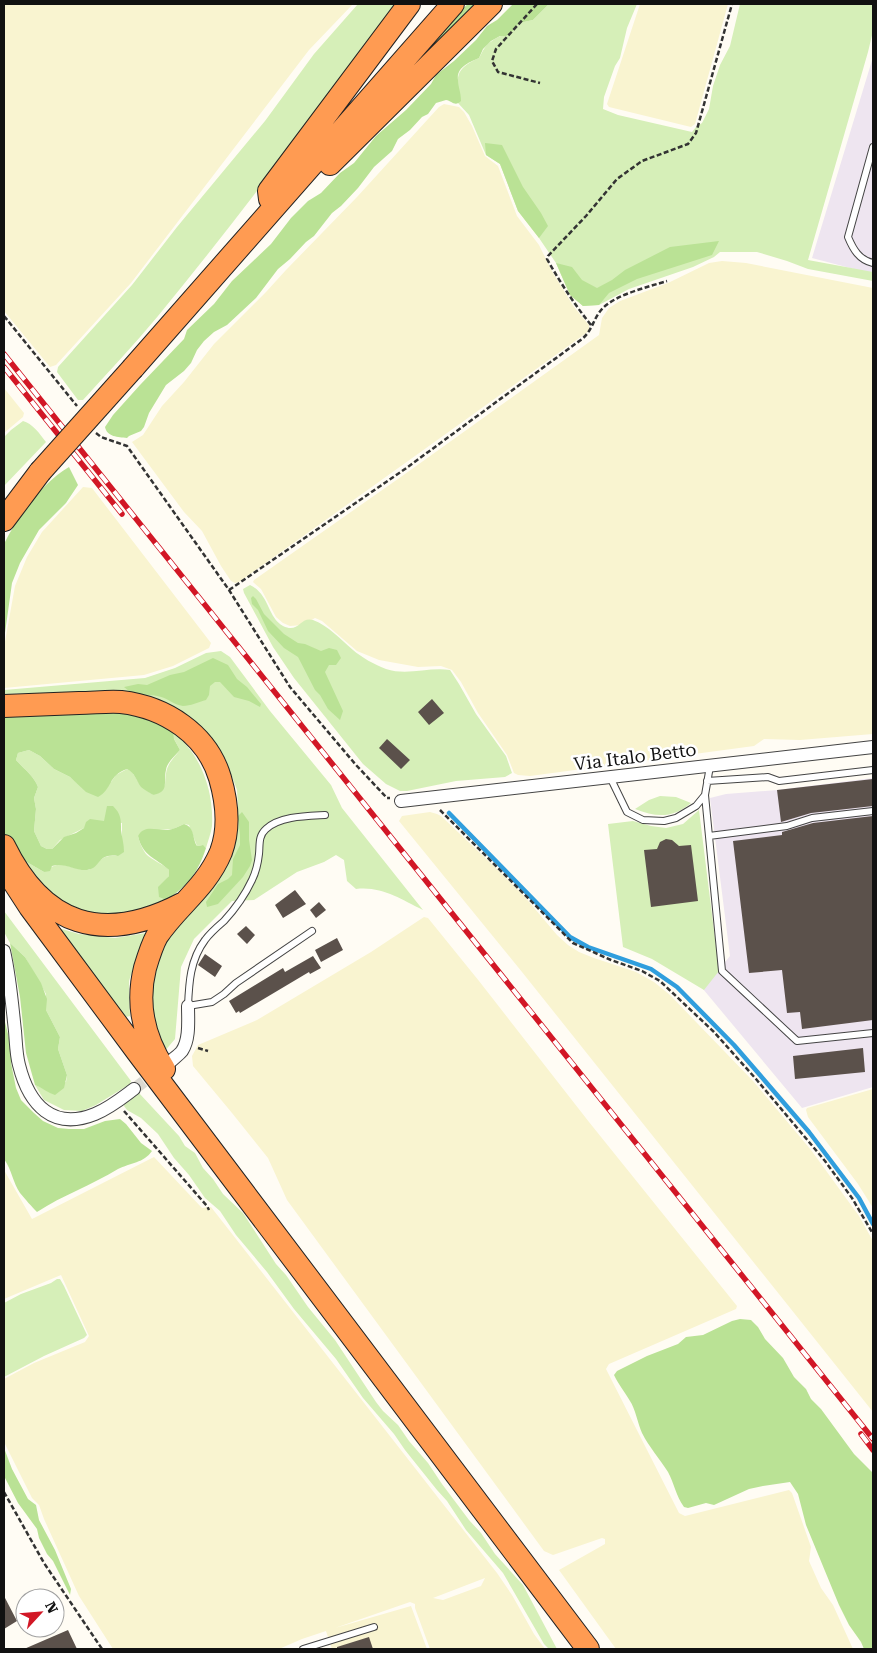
<svg xmlns="http://www.w3.org/2000/svg" width="877" height="1653" font-family="'Roboto Serif',serif">
<rect width="100%" height="100%" fill="#fffcf4"/>
<path fill="#eee5f0" d="M 873,57 L 873,274 L 812,258 Z
M 873,778 L 873,1087 L 802,1108 L 703,989 L 730,956 L 710,798 L 726,794 L 777,790 Z"/>
<path fill="#f9f4d0" fill-rule="evenodd" d="M 4,4 L 353,4 L 309,50 L 131,283 L 56,365 L 50,367 L 4,311 Z
M 640,4 L 728,4 L 695,124 L 691,127 L 609,107 L 607,104 Z
M 444,104 L 459,107 L 464,112 L 472,126 L 485,156 L 498,166 L 517,216 L 539,245 L 553,273 L 574,307 L 589,325 L 589,331 L 422,451 L 239,582 L 235,583 L 231,581 L 221,566 L 202,531 L 184,512 L 132,442 L 143,435 L 162,406 L 184,382 L 214,344 L 266,292 L 286,270 L 357,197 L 439,107 Z
M 722,261 L 746,263 L 873,288 L 873,734 L 800,740 L 764,739 L 754,746 L 530,776 L 518,775 L 514,773 L 507,755 L 478,713 L 461,682 L 452,670 L 441,666 L 418,667 L 379,660 L 357,651 L 322,621 L 315,618 L 303,625 L 290,626 L 283,623 L 276,617 L 261,589 L 253,582 L 254,580 L 405,474 L 599,335 L 602,318 L 609,308 L 620,301 L 668,283 L 709,263 Z
M 4,388 L 24,413 L 23,417 L 4,433 Z
M 83,487 L 92,488 L 211,643 L 209,648 L 173,666 L 144,675 L 4,688 L 4,647 L 15,586 L 27,557 L 42,532 Z
M 430,812 L 437,814 L 441,816 L 498,870 L 524,896 L 557,935 L 568,945 L 579,952 L 594,958 L 636,972 L 654,982 L 670,995 L 753,1081 L 811,1150 L 859,1216 L 873,1241 L 873,1412 L 522,972 L 399,821 L 402,816 Z
M 424,917 L 428,918 L 479,981 L 589,1122 L 737,1306 L 736,1309 L 609,1364 L 606,1369 L 679,1513 L 685,1516 L 789,1490 L 792,1493 L 811,1547 L 809,1561 L 821,1588 L 833,1605 L 853,1649 L 616,1649 L 559,1570 L 605,1544 L 605,1539 L 602,1538 L 553,1555 L 544,1551 L 287,1200 L 268,1158 L 232,1113 L 193,1066 L 192,1056 L 198,1045 L 257,1020 L 371,952 Z
M 873,1089 L 873,1208 L 858,1184 L 808,1117 L 806,1110 L 807,1108 Z
M 154,1157 L 202,1208 L 211,1207 L 497,1573 L 512,1595 L 534,1634 L 545,1649 L 430,1649 L 415,1608 L 415,1604 L 410,1602 L 335,1628 L 411,1606 L 427,1649 L 332,1649 L 326,1631 L 302,1639 L 279,1649 L 113,1649 L 79,1596 L 44,1519 L 39,1505 L 32,1498 L 4,1442 L 4,1379 L 34,1363 L 85,1342 L 89,1336 L 61,1275 L 4,1299 L 4,1170 L 32,1219 ZM 485,1578 L 481,1586 L 443,1600 L 433,1598 Z"/>
<path fill="#d6efb8" d="M 358,4 L 399,4 C 319,108 242,214 158,316 C 134,345 108,372 83,400 L 78,400 L 57,372 L 58,367 L 132,285 L 177,227 L 265,121 L 314,54 Z
M 549,4 L 637,4 L 627,28 L 620,58 L 615,66 L 604,97 L 603,109 L 618,115 L 692,132 L 696,127 L 702,123 L 709,109 L 713,86 L 720,65 L 730,46 L 740,4 L 873,4 L 873,31 L 868,52 L 808,260 L 873,272 L 873,281 L 808,269 L 787,261 L 757,252 L 720,252 L 714,257 L 693,267 L 629,289 L 599,305 L 583,306 L 570,295 L 556,263 L 539,238 L 518,211 L 500,164 L 486,155 L 469,115 L 458,103 C 458,76 453,70 479,58 C 483,51 485,45 492,41 C 502,33 512,36 519,23 L 533,20 Z
M 23,421 C 32,423 40,434 46,442 L 4,486 L 4,437 L 11,430 Z
M 250,585 C 270,595 267,617 283,626 C 299,634 300,616 313,620 C 329,626 340,639 353,650 C 361,657 375,665 386,669 C 407,676 428,667 450,670 L 459,684 L 476,714 L 506,756 L 512,773 L 505,777 L 456,781 L 407,791 L 400,791 L 386,784 L 363,764 L 294,678 L 273,647 L 244,593 L 243,589 Z
M 221,651 L 230,657 L 270,711 L 331,785 L 342,808 L 423,910 C 400,899 382,886 356,889 L 347,881 L 344,860 L 336,855 L 324,862 L 297,872 L 254,900 L 232,901 L 194,939 L 181,967 L 175,1039 L 164,1052 L 147,1010 L 155,966 L 163,942 L 232,844 L 238,807 L 237,790 L 225,758 L 193,722 L 90,692 L 4,694 L 4,690 L 145,678 L 175,668 L 206,653 Z
M 173,732 C 201,754 214,791 212,826 C 211,833 208,841 206,848 L 202,845 L 197,846 L 189,825 L 184,824 L 173,829 L 159,830 L 138,836 C 139,841 143,851 147,855 C 152,860 163,864 169,870 L 169,876 L 166,880 L 167,900 L 144,912 L 84,916 L 36,887 L 25,861 L 44,872 C 63,857 68,870 89,870 C 99,861 103,854 118,856 L 122,836 L 122,823 L 105,821 L 84,828 L 60,840 L 52,849 L 47,849 L 41,846 L 34,831 L 36,809 L 34,798 L 38,787 C 34,776 24,769 16,760 L 18,753 L 29,750 L 40,756 L 54,769 L 70,777 L 77,783 L 111,782 L 116,775 L 127,769 L 132,772 L 141,786 L 153,795 L 165,785 C 166,765 168,765 180,750 L 172,735 Z
M 660,796 L 676,797 L 691,803 C 672,819 656,817 635,809 L 649,800 Z
M 699,810 L 719,971 L 704,990 L 652,959 L 623,947 L 608,824 L 633,821 L 651,826 L 666,828 L 683,824 Z
M 4,911 L 131,1081 L 130,1084 L 96,1105 L 82,1111 L 64,1110 L 44,1100 L 35,1085 L 46,1089 L 66,1082 L 67,1075 L 58,1049 L 60,1037 L 46,1010 L 46,994 L 25,957 L 10,943 L 4,932 Z
M 55,927 L 79,934 L 115,938 L 146,933 L 150,930 L 137,956 L 129,981 L 130,1016 L 126,1017 L 115,1009 Z
M 139,1093 L 179,1136 L 185,1146 L 195,1153 L 203,1168 L 213,1179 L 223,1194 L 243,1213 L 276,1264 L 286,1275 L 308,1307 L 335,1340 L 376,1402 L 383,1411 L 398,1425 L 409,1441 L 428,1463 L 442,1484 L 469,1520 L 481,1533 L 495,1554 L 523,1585 L 557,1649 L 549,1649 L 544,1644 L 503,1573 L 466,1530 L 447,1501 L 437,1490 L 405,1450 L 394,1434 L 363,1398 L 336,1359 L 294,1309 L 267,1272 L 236,1235 L 220,1211 L 205,1198 L 189,1175 L 174,1158 L 158,1134 L 141,1118 L 127,1110 L 124,1106 L 125,1102 L 130,1101 L 133,1096 Z
M 57,1279 L 60,1279 L 64,1286 L 87,1335 L 84,1338 L 44,1356 L 4,1377 L 4,1303 L 21,1294 L 51,1283 Z"/>
<path fill="#bae295" d="M 468,4 L 482,4 L 369,113 L 453,17 Z
M 513,4 L 549,4 L 533,20 L 519,23 L 514,30 L 506,36 L 500,36 L 491,41 L 483,49 L 479,58 C 470,62 456,67 458,80 C 458,87 461,92 461,101 C 455,107 452,101 446,100 L 436,103 L 428,114 L 422,117 L 410,130 L 398,139 L 392,151 L 374,167 L 358,188 L 341,206 L 332,213 L 314,236 L 306,242 L 290,259 L 278,269 L 256,298 L 227,325 L 214,332 L 204,341 L 197,350 L 191,363 L 184,371 L 166,385 L 149,413 L 144,427 L 141,431 L 129,436 L 127,438 C 118,437 107,437 105,427 L 113,415 L 140,385 L 184,339 L 187,330 L 214,304 L 232,281 L 271,244 L 291,218 L 308,201 L 321,193 L 340,173 L 354,163 L 376,136 L 406,110 L 431,84 L 436,75 L 454,61 L 476,40 L 487,26 L 497,20 Z
M 485,143 L 502,145 L 523,187 L 541,213 L 548,226 L 539,238 L 518,211 L 500,164 L 486,155 Z
M 719,241 L 712,255 L 637,279 L 609,293 L 599,305 L 583,306 L 570,295 L 556,263 L 572,267 L 582,280 L 597,288 L 612,280 L 625,270 L 670,247 Z
M 69,467 L 78,485 L 66,503 L 39,530 L 20,563 L 12,583 L 4,640 L 4,544 C 17,517 43,482 69,467 Z
M 253,596 L 256,599 L 264,614 L 284,634 L 298,643 L 305,644 L 321,651 L 329,648 L 337,650 L 341,658 L 336,665 L 329,665 L 325,672 L 343,711 L 340,720 L 328,709 L 320,695 L 315,690 L 298,657 L 284,648 L 268,631 L 258,610 L 252,604 L 251,598 Z
M 213,658 L 228,665 L 237,679 L 247,687 L 261,704 L 260,707 L 249,701 L 234,697 L 220,682 L 215,682 L 210,686 L 209,695 L 206,700 C 199,702 190,706 183,706 C 174,705 166,697 157,696 C 147,694 131,695 124,687 L 138,684 L 147,685 L 170,675 L 184,672 Z
M 111,712 L 145,716 L 173,732 L 174,739 L 180,750 C 175,756 167,762 166,770 C 163,782 170,792 153,795 C 149,792 144,790 141,787 C 136,780 135,773 127,769 C 108,775 112,790 98,797 L 86,792 L 70,777 L 54,769 L 40,756 L 29,750 L 18,753 L 16,760 C 24,769 34,776 38,787 L 34,798 L 36,809 L 34,831 L 41,846 L 47,849 L 52,849 L 64,837 L 76,833 L 84,828 L 86,822 L 90,819 L 104,821 L 107,806 L 113,806 C 121,814 121,819 121,830 C 122,838 124,844 124,852 L 118,856 C 96,853 102,868 87,870 C 75,871 64,862 52,866 L 50,871 L 44,872 L 25,861 L 4,836 L 4,717 Z
M 242,812 L 249,822 L 249,840 L 252,860 L 250,866 L 243,877 L 218,904 L 207,907 L 206,902 L 218,884 L 228,879 L 232,875 L 233,859 L 240,845 L 240,835 L 238,816 Z
M 184,824 C 195,827 192,838 197,846 L 203,845 L 206,848 C 198,873 188,885 167,900 L 159,897 L 158,887 L 169,876 L 169,870 C 155,857 143,857 138,836 C 145,824 156,831 168,830 C 174,829 179,826 184,824 Z
M 10,943 L 25,957 L 41,983 L 47,999 L 46,1010 L 60,1037 L 58,1049 L 67,1075 L 64,1088 L 55,1095 C 48,1093 43,1088 35,1085 L 26,1053 L 20,997 Z
M 4,1018 L 13,1054 L 11,1063 L 16,1088 L 21,1100 L 34,1113 L 43,1121 L 58,1128 L 69,1129 L 84,1129 L 105,1121 L 120,1119 L 126,1124 L 141,1143 L 152,1151 C 144,1163 130,1163 118,1169 C 92,1185 63,1195 37,1212 C 32,1207 25,1199 20,1193 C 13,1183 12,1170 4,1159 Z
M 740,1319 L 751,1320 L 758,1327 L 765,1339 L 783,1358 L 794,1377 L 806,1389 L 811,1399 L 821,1409 L 854,1454 L 873,1473 L 873,1649 L 864,1649 L 861,1642 L 849,1625 L 839,1605 L 806,1525 L 798,1494 L 790,1482 L 763,1486 L 749,1489 L 714,1505 L 706,1503 L 688,1508 L 684,1507 C 676,1496 674,1483 668,1472 C 660,1459 649,1447 642,1433 C 638,1424 635,1408 630,1401 C 625,1392 618,1384 614,1375 L 617,1371 L 647,1356 L 678,1344 L 686,1337 L 703,1335 L 732,1321 Z
M 4,1448 L 12,1469 L 28,1499 L 36,1505 L 39,1520 L 55,1550 L 71,1589 L 70,1595 L 53,1561 L 47,1554 L 39,1538 L 37,1529 L 18,1503 L 4,1476 Z"/>
<g fill="none" stroke-linecap="round" stroke-linejoin="round">
<path stroke="#309edd" stroke-width="4.5" d="M 449,813 L 570,937 L 588,947 L 651,969 L 677,987 L 734,1045 L 809,1132 L 859,1198 L 873,1224"/>
</g>
<path fill="#5b514b" d="M 432,699 L 444,713 L 429,725 L 418,712 Z
M 387,739 L 410,760 L 401,769 L 379,748 Z
M 873,779 L 873,806 L 811,813 L 781,822 L 777,790 Z
M 873,816 L 873,1020 L 802,1029 L 800,1012 L 787,1013 L 782,970 L 749,973 L 733,841 L 782,835 L 782,832 L 813,823 Z
M 666,839 L 672,840 L 679,846 L 691,845 L 698,901 L 651,907 L 644,850 L 657,849 L 660,842 Z
M 295,890 L 306,904 L 283,918 L 275,905 Z
M 319,902 L 326,910 L 316,918 L 310,910 Z
M 246,926 L 255,935 L 247,944 L 237,934 Z
M 337,938 L 343,950 L 321,962 L 315,950 Z
M 205,954 L 222,966 L 215,977 L 198,965 Z
M 313,956 L 321,968 L 310,974 L 309,972 L 240,1013 L 239,1011 L 236,1013 L 229,1001 L 283,968 L 285,972 Z
M 863,1048 L 865,1072 L 795,1079 L 793,1056 Z
M 4,1596 L 17,1621 L 4,1629 Z
M 68,1630 L 77,1649 L 24,1649 Z
M 369,1637 L 373,1649 L 337,1649 L 337,1647 Z"/>
<g fill="none" stroke-linecap="round" stroke-linejoin="round">
<path stroke="#dbd9d2" stroke-width="12" stroke-dasharray="12 6" stroke-linecap="butt" d="M 134,1089 L 158,1071"/>
<defs>
<path id="lane" d="M 873,147 L 848,237 C 853,249 859,260 873,263
M 610,777 L 627,812 L 643,820 L 664,821 L 676,818 L 696,806 L 705,795 L 710,766
M 707,781 L 768,777 L 779,781 L 873,770
M 705,795 L 722,971 L 797,1041 L 873,1033
M 709,836 L 787,826 L 812,818 L 873,811
M 312,931 L 236,983 L 224,994 L 212,1002 L 188,1006 C 189,983 190,960 205,940 C 210,933 217,927 224,921 C 235,909 245,895 252,880 C 256,872 258,863 259,854 C 260,845 258,836 266,829 C 280,816 307,816 325,815
M 303,1649 L 374,1627"/>
<path id="street" d="M 401,801 L 873,747
M 4,951 C 10,977 12,1004 15,1031 C 16,1042 16,1054 19,1065 C 29,1105 53,1131 95,1114 C 110,1108 122,1098 134,1089
M 167,1065 C 171,1060 178,1056 182,1051 C 190,1039 188,1020 188,1006"/>
<path id="highway" d="M 330,164 L 491,4
M 270,199 L 269,191 L 409,4
M 133,368 L 453,4
M 4,520 L 40,472
M 4,706 C 29,705 54,704 79,703 C 93,703 107,701 121,702 C 165,707 207,734 220,778 C 227,802 230,828 221,852 C 206,888 177,906 157,936 C 152,945 148,958 145,968 C 136,1004 144,1038 164,1069
M 4,846 C 43,926 103,945 182,904
M 4,867 L 30,907 L 139,1054 L 588,1649"/>
</defs>
<use href="#lane" stroke="#444" stroke-width="8"/>
<use href="#street" stroke="#444" stroke-width="14"/>
<use href="#highway" stroke="#222" stroke-width="24"/>
<path stroke="#333" stroke-width="2.5" stroke-dasharray="5 2.5" stroke-linecap="butt" d="M 537,4 L 496,49 L 492,61 L 498,72 L 540,83
M 4,316 L 77,406
M 591,325 C 574,304 560,282 547,259 L 548,256 L 586,216 L 617,179 L 642,161 L 688,144 L 696,133 L 732,4
M 96,433 L 101,437 L 127,446 L 229,590 L 290,687 L 356,765 L 387,798 L 390,798
M 229,590 L 405,469 L 582,339 C 593,330 593,318 603,308 C 617,294 648,287 667,281
M 440,810 L 573,943 L 611,960 L 642,971 L 660,981 L 714,1032 L 756,1079 L 825,1161 L 852,1198 L 873,1234
M 198,1048 L 208,1051
M 124,1111 L 207,1206 L 209,1210
M 4,1492 L 44,1563 L 102,1649"/>
<use href="#lane" stroke="#fff" stroke-width="6"/>
<use href="#street" stroke="#fff" stroke-width="12"/>
<use href="#highway" stroke="#ff9b52" stroke-width="22"/>
<defs>
<path id="rail" d="M 4,354 L 873,1439
M 4,367 L 122,514
M 861,1434 L 873,1450"/>
</defs>
<use href="#rail" stroke="#d21726" stroke-width="5.5"/>
<use href="#rail" stroke="#fff" stroke-width="4" stroke-dasharray="11" stroke-linecap="butt"/>
<defs>
<path id="highway-bridge" d="M 40,472 L 133,368"/>
</defs>
<use href="#highway-bridge" stroke="#222" stroke-width="24" stroke-linecap="butt"/>
<use href="#highway-bridge" stroke="#ff9b52" stroke-width="22"/>
</g>
<g text-anchor="middle" stroke-width="5" stroke-linejoin="round" paint-order="stroke">
<g font-size="18" fill="#111" stroke="#fff">
<text transform="translate(635 757) rotate(-7)" y="6">Via Italo Betto</text>
</g>
</g>
<rect width="877" height="1653" fill="none" stroke="#111111" stroke-width="10"/>
<g transform="translate(40 1613) rotate(64)"><circle r="24" fill="#ffffff" stroke="#a0a0a0"/>
<path d="M0-4L9 19L0 12L-9 19Z" fill="#d21726"/>
<text y="-8" font-size="14" font-weight="bold" text-anchor="middle" fill="#111111">N</text>
</g>
</svg>
